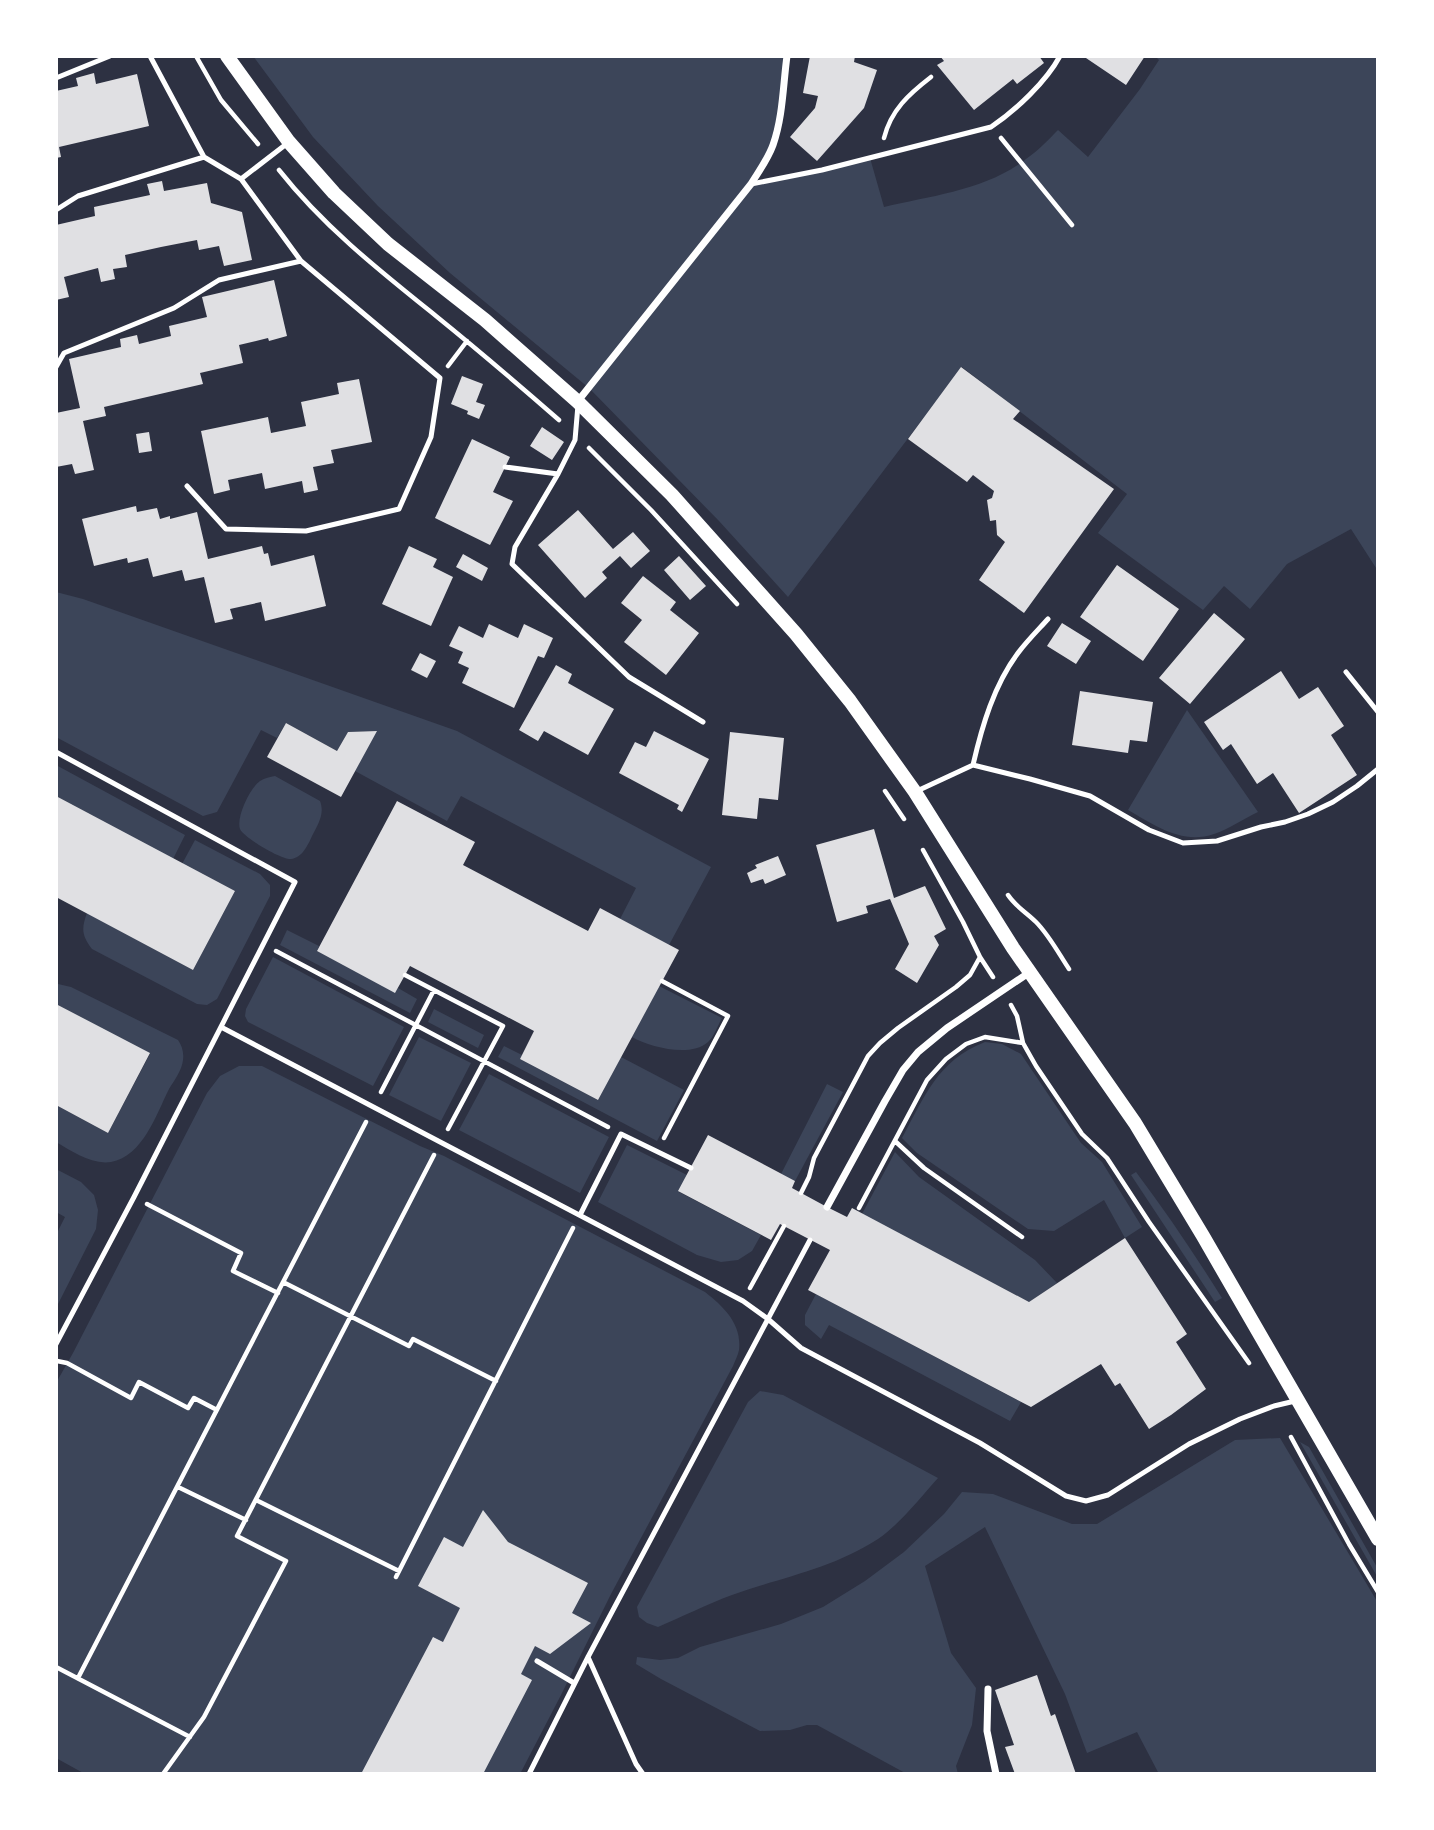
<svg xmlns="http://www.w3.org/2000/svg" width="1434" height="1830" font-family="Montserrat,sans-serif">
<rect width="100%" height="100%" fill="#2d3142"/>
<path fill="#3c4559" d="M 253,56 L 787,56 L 773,146 L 751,183 L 870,158 L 884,207 C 931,196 987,190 1026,159 C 1038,151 1048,140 1058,130 L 1088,157 L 1140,89 L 1159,60 L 1155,56 L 1378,56 L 1378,571 L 1351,529 L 1287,564 L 1250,609 L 1224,586 L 1203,610 L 1098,533 L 1127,494 L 962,367 L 788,597 L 719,521 L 589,388 L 450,273 L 378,206 L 313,137 Z
M 56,592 L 83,599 L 457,731 L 711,867 L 669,945 L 620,919 L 636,888 L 461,796 L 447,821 L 355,771 L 376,731 L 348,732 L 337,751 L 286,723 L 277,738 L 261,730 L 217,812 L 203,816 L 56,737 Z
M 1187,710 L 1258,812 C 1243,819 1229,829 1214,834 C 1182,845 1154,825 1128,810 Z
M 56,765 L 185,835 L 173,859 L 56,796 Z
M 275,776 L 320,801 C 325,814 318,824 312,836 C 308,845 302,858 291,859 C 282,860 244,838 240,829 C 236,817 250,788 260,781 C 265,778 270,777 275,776 Z
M 195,840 L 260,874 L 270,885 L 270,896 L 217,999 L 207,1005 L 197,1004 L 92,949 C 82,936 81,929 87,913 L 193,970 L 235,891 L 182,864 Z
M 287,930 L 319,946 L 317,951 L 395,992 L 398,988 L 417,999 L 410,1013 L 280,945 Z
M 273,957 L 404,1027 L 373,1086 L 248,1022 L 245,1016 L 246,1009 Z
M 58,984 L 71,987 L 178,1040 C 182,1046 184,1052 183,1060 C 182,1070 174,1081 169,1089 C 156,1115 143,1156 111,1162 C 91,1165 72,1151 56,1142 L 56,1105 L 108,1133 L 150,1054 L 56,1004 L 56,985 Z
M 659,986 L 722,1018 C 718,1025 714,1037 708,1042 C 690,1058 650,1047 632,1037 Z
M 434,1009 L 484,1035 L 478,1048 L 428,1022 Z
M 419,1037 L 471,1063 L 441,1121 L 389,1095 Z
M 985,1042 L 1002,1044 L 1021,1054 L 1081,1143 L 1102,1162 L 1142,1227 L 1125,1238 L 1104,1200 L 1054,1231 L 1028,1229 L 917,1153 L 902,1138 C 925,1096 937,1061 985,1042 Z
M 504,1046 L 522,1055 L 520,1059 L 598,1100 L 621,1057 L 684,1090 L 657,1141 L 498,1057 Z
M 239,1066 L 262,1066 L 420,1146 L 444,1156 L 705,1292 C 724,1307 742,1324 739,1350 C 738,1355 735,1361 733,1366 L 611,1594 L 561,1695 L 520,1774 L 85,1774 L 56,1758 L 56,1383 L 73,1353 L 207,1093 L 220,1076 Z
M 489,1074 L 609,1137 L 580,1193 L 459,1130 Z
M 827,1084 L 843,1092 L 795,1181 L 781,1174 Z
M 627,1145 L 687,1175 L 679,1192 L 761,1235 L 752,1251 L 738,1260 L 721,1262 L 697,1255 L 598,1202 Z
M 895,1152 L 919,1177 L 1035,1260 L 1057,1283 L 1029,1302 L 862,1214 Z
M 56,1169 L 81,1182 L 94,1195 L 98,1210 L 96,1229 L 56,1308 L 56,1235 L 65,1217 L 56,1212 Z
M 1136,1172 C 1167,1213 1195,1255 1222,1298 L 1215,1302 L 1131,1175 Z
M 816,1294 L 1021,1402 L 1010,1421 L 829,1325 L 821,1339 L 805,1325 L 805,1315 Z
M 760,1391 L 783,1395 L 938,1478 C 920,1498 900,1524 878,1539 C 832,1569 782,1577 732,1595 C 707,1604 682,1617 658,1627 L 647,1623 L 639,1617 L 637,1607 L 748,1402 Z
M 1280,1438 L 1378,1603 L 1378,1774 L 1159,1774 L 1137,1732 L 1087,1753 L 1065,1694 L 985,1527 L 925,1566 L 951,1653 L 976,1688 L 972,1725 L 956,1766 L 958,1774 L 907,1774 L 817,1725 L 807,1725 L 790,1730 L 760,1731 L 661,1679 L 636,1664 L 637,1657 L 660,1660 L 678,1658 L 700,1647 L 781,1624 L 823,1607 L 865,1581 L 904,1552 L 944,1514 L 962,1492 L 993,1494 L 1072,1524 L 1097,1524 L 1235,1440 Z
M 1300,1442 L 1309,1447 L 1378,1569 L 1378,1578 Z"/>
<path fill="#e0e0e3" d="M 810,56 L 855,56 L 854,62 L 877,70 L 864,108 L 817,161 L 790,137 L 815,108 L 818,96 L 803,93 Z
M 940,56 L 1039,56 L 1044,63 L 1017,84 L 1013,79 L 974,110 L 937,65 L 944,61 Z
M 1083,56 L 1145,56 L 1126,85 Z
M 94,73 L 96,84 L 137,74 L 149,126 L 59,147 L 61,157 L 56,158 L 56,91 L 78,86 L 76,78 Z
M 162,181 L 164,191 L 207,183 L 211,203 L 242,212 L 252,260 L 224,266 L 219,246 L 199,250 L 197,240 L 161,247 L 125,255 L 127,267 L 113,269 L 115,279 L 101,282 L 98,268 L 64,277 L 69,297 L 56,300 L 56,225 L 95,216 L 94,207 L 150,195 L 147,184 Z
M 274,280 L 287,336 L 269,341 L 268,338 L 239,345 L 243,363 L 200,373 L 203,384 L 104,407 L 106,416 L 83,421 L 94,470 L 75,474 L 72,464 L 56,467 L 56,413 L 80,408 L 69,359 L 121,347 L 120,339 L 137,335 L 139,344 L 171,336 L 169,326 L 207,317 L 202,297 Z
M 961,367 L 1020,411 L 1013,419 L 1114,489 L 1024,613 L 979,580 L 1005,542 L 997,535 L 996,520 L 990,521 L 987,500 L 992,498 L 994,491 L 973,475 L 967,482 L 908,439 Z
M 462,376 L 483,384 L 476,402 L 485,405 L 479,419 L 467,414 L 468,411 L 451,404 Z
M 359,379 L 372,442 L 331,450 L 334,463 L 313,467 L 318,490 L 304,493 L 302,481 L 265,489 L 262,473 L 228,480 L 230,490 L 214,494 L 201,431 L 268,417 L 271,433 L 306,426 L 301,402 L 339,394 L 337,383 Z
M 542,427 L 564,442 L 552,460 L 530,446 Z
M 149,432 L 152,451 L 139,453 L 136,434 Z
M 472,439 L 510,457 L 493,492 L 513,501 L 490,545 L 435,518 Z
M 136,506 L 137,512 L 157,508 L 160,519 L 170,516 L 170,519 L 197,512 L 208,559 L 262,546 L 264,554 L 268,553 L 271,566 L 314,555 L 326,606 L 265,621 L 261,602 L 230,609 L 233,619 L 215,623 L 204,577 L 185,581 L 182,570 L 153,577 L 148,558 L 128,563 L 127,558 L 94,566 L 82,519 Z
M 578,510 L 613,549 L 633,532 L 650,551 L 631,568 L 620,556 L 602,572 L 607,578 L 585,598 L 538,545 Z
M 409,546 L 437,559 L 433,567 L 453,577 L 431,626 L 382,604 Z
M 463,554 L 488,568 L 482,581 L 456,567 Z
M 679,556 L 706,586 L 690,600 L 664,570 Z
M 1117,565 L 1179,609 L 1143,661 L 1080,617 Z
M 643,576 L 676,602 L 670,610 L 699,633 L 666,675 L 624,642 L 642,620 L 621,603 Z
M 1214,613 L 1245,639 L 1190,704 L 1159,678 Z
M 1062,623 L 1091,641 L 1076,664 L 1047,646 Z
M 489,624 L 518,638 L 524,624 L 553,638 L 544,658 L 538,656 L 514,708 L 462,683 L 469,668 L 458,663 L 463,652 L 449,646 L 459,626 L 483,638 Z
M 420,653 L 436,661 L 427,678 L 411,670 Z
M 556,665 L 572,674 L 568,683 L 614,709 L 588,755 L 544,731 L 538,741 L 519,730 Z
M 1281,671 L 1299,699 L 1318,687 L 1344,726 L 1331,735 L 1357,775 L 1299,813 L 1273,773 L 1257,784 L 1231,744 L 1223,750 L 1204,722 Z
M 1080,691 L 1153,702 L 1147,742 L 1130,740 L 1128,753 L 1072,745 Z
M 286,723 L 337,751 L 348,732 L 377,731 L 341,797 L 267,757 Z
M 654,731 L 709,759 L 682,812 L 677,809 L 679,805 L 619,773 L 635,742 L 646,747 Z
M 730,732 L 784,738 L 778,800 L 759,798 L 757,819 L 722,815 Z
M 56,796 L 235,891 L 193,970 L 56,897 Z
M 397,801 L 475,842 L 463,865 L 588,931 L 600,908 L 679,950 L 598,1100 L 520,1059 L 534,1031 L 410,966 L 395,993 L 317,951 Z
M 874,829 L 894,898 L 925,886 L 946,929 L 934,936 L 939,945 L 917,983 L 895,969 L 909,944 L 890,899 L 866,906 L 868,913 L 837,922 L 816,845 Z
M 778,856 L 786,875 L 765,884 L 763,879 L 751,883 L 747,873 L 757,868 L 755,865 Z
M 56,1004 L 150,1053 L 108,1133 L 56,1105 Z
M 708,1135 L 795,1181 L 792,1188 L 827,1207 L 847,1217 L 852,1208 L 1029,1302 L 1125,1238 L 1187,1334 L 1176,1342 L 1206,1389 L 1171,1415 L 1149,1429 L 1120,1383 L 1115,1386 L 1101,1364 L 1031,1407 L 808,1290 L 830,1250 L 780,1224 L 771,1240 L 678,1191 Z
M 483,1510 L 508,1542 L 588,1583 L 572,1613 L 591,1623 L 550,1654 L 535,1646 L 521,1674 L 532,1680 L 483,1774 L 361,1774 L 433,1637 L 443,1642 L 460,1608 L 418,1586 L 444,1537 L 463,1547 Z
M 1037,1675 L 1051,1716 L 1055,1714 L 1076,1774 L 1015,1774 L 1005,1747 L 1014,1745 L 995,1690 Z"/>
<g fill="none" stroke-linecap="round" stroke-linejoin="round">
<path stroke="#fff" stroke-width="4.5" d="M 196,56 L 221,100 L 258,144
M 884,138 C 891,110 909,94 931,77
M 1001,138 L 1072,225
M 279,170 C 324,227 380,271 436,316 C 478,350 519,385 559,420
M 448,366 L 467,341
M 589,448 L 651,510 L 737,604
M 885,791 L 904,819
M 923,850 L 963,922 L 980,957 L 993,977
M 1008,895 C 1016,907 1026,912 1036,922 C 1049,935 1059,954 1069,969
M 276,951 L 608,1127
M 405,975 L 503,1026 L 448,1129
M 662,981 L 728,1016 L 664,1138
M 1011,1005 L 1017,1016 L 1023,1043 L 1036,1066 L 1082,1134 L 1107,1158 L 1149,1222 L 1249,1363
M 381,1092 L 434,990
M 895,1141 L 924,1168 L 1022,1237
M 801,1193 L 809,1177 L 814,1158 L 868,1056 L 880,1043 L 898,1028 L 956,987 L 970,975 L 980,957
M 147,1204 L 241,1253 L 233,1271 L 278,1293
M 859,1208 L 927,1080 L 946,1059 L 966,1044 L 985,1037 L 1023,1043
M 283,1282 L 409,1346 L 413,1339 L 496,1381
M 750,1288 L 784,1226
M 57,1361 L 67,1363 L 131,1398 L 139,1382 L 188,1408 L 194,1398 L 217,1410
M 1291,1437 L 1349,1544 L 1378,1592
M 178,1487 L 246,1520
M 256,1500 L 399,1571
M 396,1577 L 573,1228
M 56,1667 L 190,1737
M 78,1678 L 366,1122
M 163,1774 L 204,1717 L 286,1561 L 237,1536 L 434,1155"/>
<path stroke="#fff" stroke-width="5" d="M 150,56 L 204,157 L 241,179
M 56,78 L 110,56
M 751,184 L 822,170 L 991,127 C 1016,110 1046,82 1060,56
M 56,210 L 78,196 L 204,157
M 56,367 L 64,353 L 174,308 L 219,280 L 301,261
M 578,405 L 575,440 L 558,474 L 515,547 L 512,564 L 629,677 L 703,722
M 505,467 L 558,474
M 187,486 L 226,529 L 306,531 L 399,509 L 431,437 L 440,378 L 301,261 L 241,179 L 289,142
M 1346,672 L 1378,712
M 56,752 L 295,882 L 134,1197 L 56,1344
M 973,765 C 982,726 994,685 1018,653 C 1027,641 1038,630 1048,619
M 917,791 L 973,765 L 1030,779 L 1090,796 L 1149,830 L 1183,843 L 1217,841 L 1261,827 L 1285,822 L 1308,814 L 1333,802 L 1357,786 L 1378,769
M 221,1027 L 743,1301 L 768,1319 L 801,1348 L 980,1443 L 1066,1496 L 1086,1501 L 1108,1495 L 1189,1444 L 1240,1419 L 1274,1406 L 1295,1401
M 580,1215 L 621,1134 L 691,1168
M 588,1657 L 636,1764 L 643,1774
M 537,1661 L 574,1683
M 529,1774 L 588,1657 L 810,1240"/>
<path stroke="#fff" stroke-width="7" d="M 578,401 L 751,184 C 759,171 768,159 773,145 C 783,117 783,85 787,56
M 827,1207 L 885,1101 L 903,1070 L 918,1052 L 947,1028 L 1030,972
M 988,1689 L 987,1731 L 996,1774"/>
<path stroke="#fff" stroke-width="14" d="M 227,56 L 289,142 L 334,193 L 388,244 L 485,320 L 578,402 L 672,495 L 796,634 L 850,701 L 915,792 L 1013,948 L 1135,1123 L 1203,1236 L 1378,1539"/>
</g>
<rect width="1434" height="1830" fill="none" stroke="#ffffff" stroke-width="116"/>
</svg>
